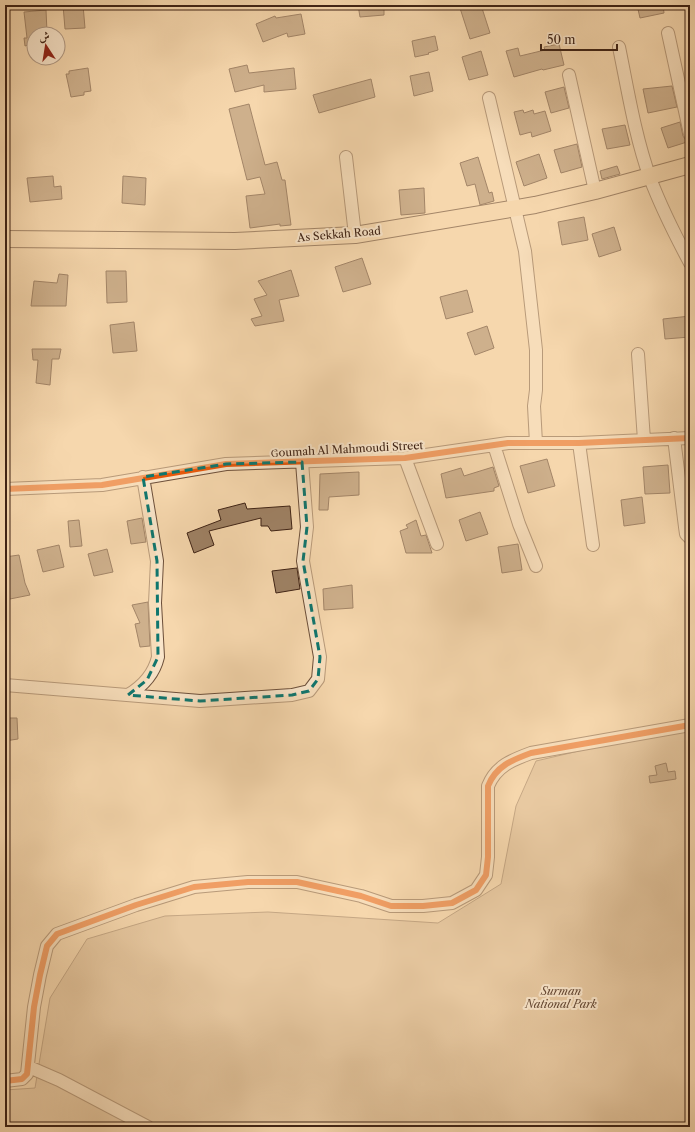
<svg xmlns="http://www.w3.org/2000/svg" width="695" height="1132" font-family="'Libre Caslon Text',Amiri,serif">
<rect width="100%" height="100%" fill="#f6d7ad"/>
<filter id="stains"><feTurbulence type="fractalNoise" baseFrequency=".005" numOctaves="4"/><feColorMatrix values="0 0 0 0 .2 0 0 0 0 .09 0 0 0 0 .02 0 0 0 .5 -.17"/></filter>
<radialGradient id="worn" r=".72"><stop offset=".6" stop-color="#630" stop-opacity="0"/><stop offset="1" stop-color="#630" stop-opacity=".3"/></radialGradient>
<path fill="#d7b893" stroke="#8b6e54" d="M 690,725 L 690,1127 L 5,1127 L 5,1090 L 35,1088 L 50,998 L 87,939 L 165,916 L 268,912 L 438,923 L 501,884 L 516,806 L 536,761 Z"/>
<path fill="#9e8164" stroke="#3f2315" d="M 63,5 L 83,5 L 85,28 L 65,29 Z
M 358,5 L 384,5 L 384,15 L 360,17 Z
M 459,5 L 481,5 L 490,33 L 470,39 Z
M 637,5 L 663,5 L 664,13 L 640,18 Z
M 46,10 L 47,32 L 34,33 L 34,51 L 29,51 L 28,45 L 25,46 L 24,38 L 27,38 L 24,12 Z
M 301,14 L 305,34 L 288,37 L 287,33 L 263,42 L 256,24 L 275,16 L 276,18 Z
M 435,36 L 438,50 L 428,53 L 429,54 L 415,57 L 412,41 Z
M 559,44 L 564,65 L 543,70 L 542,69 L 514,77 L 506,51 L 518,48 L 520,56 L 545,50 L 544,47 Z
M 481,51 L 488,75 L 469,80 L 462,57 Z
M 247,65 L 249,73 L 294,68 L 296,89 L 264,92 L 264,85 L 235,92 L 229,69 Z
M 88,68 L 91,91 L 84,92 L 84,95 L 71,97 L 66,74 L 69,74 L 69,71 Z
M 429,72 L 433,91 L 414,96 L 410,76 Z
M 371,79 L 375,97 L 319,113 L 313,95 Z
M 672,86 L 677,107 L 648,113 L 643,89 Z
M 564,87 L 569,108 L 551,113 L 545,92 Z
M 249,104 L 265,165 L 277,162 L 282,180 L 285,180 L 291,225 L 280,226 L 280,224 L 250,228 L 246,196 L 265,194 L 260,177 L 247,180 L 229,109 Z
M 523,110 L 524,113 L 533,110 L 534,114 L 545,111 L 551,131 L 532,137 L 531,132 L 520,135 L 514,112 Z
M 680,122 L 683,136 L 687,142 L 668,148 L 661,128 Z
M 625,125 L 630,145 L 607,149 L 602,129 Z
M 577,144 L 582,167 L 561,173 L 554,150 Z
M 539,154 L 547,178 L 524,186 L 516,162 Z
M 478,157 L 489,193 L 492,192 L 494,201 L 480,205 L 475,184 L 467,186 L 460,163 Z
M 617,166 L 620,174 L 602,179 L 600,171 Z
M 53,176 L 54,187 L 61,186 L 62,199 L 30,202 L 27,178 Z
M 123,176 L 146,178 L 145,205 L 122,203 Z
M 424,188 L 425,213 L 401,215 L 399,190 Z
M 584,217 L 588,240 L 562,245 L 558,222 Z
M 614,227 L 621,250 L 599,257 L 592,234 Z
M 362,258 L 371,284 L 343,292 L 335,267 Z
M 291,270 L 299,296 L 279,300 L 284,321 L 255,326 L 251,319 L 262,316 L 254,299 L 267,295 L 258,281 Z
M 106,271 L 126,271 L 127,302 L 107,303 Z
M 59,274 L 68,275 L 66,306 L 31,306 L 34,281 L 57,283 Z
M 467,290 L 473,312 L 446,319 L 440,297 Z
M 690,316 L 690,337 L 665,339 L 663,319 Z
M 134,322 L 137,351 L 113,353 L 110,325 Z
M 487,326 L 494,348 L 475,355 L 467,333 Z
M 32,349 L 61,349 L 59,359 L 52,359 L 50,385 L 36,383 L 38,360 L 33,360 Z
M 547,459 L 555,486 L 528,493 L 520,466 Z
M 668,465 L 670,493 L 645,494 L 643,467 Z
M 493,467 L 499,486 L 494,488 L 494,491 L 446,498 L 441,474 L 461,468 L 464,476 Z
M 359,472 L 359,495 L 329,497 L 328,510 L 319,510 L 320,474 Z
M 642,497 L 645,523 L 624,526 L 621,500 Z
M 245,503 L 247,509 L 290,506 L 292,529 L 271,531 L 268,526 L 261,526 L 261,518 L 209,531 L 214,545 L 194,553 L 187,533 L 221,520 L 218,510 Z
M 480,512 L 488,534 L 466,541 L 459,520 Z
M 142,518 L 146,542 L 131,544 L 127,521 Z
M 79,520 L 82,546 L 70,547 L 68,521 Z
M 416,520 L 421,536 L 426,535 L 432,553 L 406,553 L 400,531 L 408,528 L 406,525 Z
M 518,544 L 522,570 L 502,573 L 498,547 Z
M 59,545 L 64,567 L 43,572 L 37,550 Z
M 107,549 L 113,572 L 94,576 L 88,554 Z
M 19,555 L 25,583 L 30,595 L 5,600 L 5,557 Z
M 297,568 L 300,589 L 276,593 L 272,571 Z
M 352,585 L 353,608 L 324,610 L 323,589 Z
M 148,602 L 150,646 L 140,647 L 135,624 L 140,623 L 132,605 Z
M 5,718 L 17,718 L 18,739 L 5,741 Z
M 666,763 L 668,772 L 675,771 L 676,779 L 650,783 L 649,776 L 657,775 L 655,766 Z"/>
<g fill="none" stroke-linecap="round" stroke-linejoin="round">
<defs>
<path id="minor" d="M 668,33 L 690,134
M 619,47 C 628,91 635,136 650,178 C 661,207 675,235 690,263
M 569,75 L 595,191
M 489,98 L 525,251 L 536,350 L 536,390 L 534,406 L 536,443
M 346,157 L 355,235
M 638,354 L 644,440
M 674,438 L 685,527 L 686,534 L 690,538
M 579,443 L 593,545
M 494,445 L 519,524 L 536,566
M 405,458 L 437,544
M 5,489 L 102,485 L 226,464 L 405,458 L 508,443 L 579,443 L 690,438
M 5,685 L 200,701 L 292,695 L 309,691 L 318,679 L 320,657 L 303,561 L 307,527 L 302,462
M 128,695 C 143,686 154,674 158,657 L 155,603 L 157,561 L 143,477
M 29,1067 L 59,1080 L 148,1127
M 5,1081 L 22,1079 L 27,1074 L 34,1007 L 40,975 L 47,946 L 57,934 L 136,905 L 194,887 L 248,882 L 297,882 L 361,896 L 391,906 L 423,906 L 452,903 L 476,890 L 486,875 L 488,857 L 488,786 C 496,766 512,760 531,753 L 690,725"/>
<path id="major" d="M 5,239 L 235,241 L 355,235 L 535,205 L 595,191 L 690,165"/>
</defs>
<use href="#minor" stroke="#6d503b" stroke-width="14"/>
<use href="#major" stroke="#3f2315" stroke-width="18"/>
<use href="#minor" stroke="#f9e5ca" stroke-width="12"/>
<use href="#major" stroke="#f6d7ad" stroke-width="16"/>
<defs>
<path id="cycleway" d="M 5,489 L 102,485 L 226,464 L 405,458 L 508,443 L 579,443 L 690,438
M 5,1081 L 22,1079 L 27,1074 L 34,1007 L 40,975 L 47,946 L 57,934 L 136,905 L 194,887 L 248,882 L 297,882 L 361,896 L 391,906 L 423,906 L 452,903 L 476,890 L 486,875 L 488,857 L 488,786 C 496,766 512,760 531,753 L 690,725"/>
</defs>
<use href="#cycleway" stroke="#f9e5ca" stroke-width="8"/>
<use href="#cycleway" stroke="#e8590c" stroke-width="6"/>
</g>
<path d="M0 0H695V1132H0ZM 302,462 L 307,527 L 303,561 L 320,657 L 318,679 L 309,691 L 292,695 L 200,701 L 128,695 L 147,680 L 158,657 L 157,561 L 143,477 L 226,464 Z" fill="#f6d7ad" fill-opacity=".55" fill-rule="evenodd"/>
<path fill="none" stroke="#0f766e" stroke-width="3" stroke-dasharray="8 5" stroke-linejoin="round" d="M 302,462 L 307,527 L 303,561 L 320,657 L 318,679 L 309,691 L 292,695 L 200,701 L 128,695 L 147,680 L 158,657 L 157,561 L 143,477 L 226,464 Z"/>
<g text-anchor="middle" stroke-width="4" stroke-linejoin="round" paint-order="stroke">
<g font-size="11" fill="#3f2315" stroke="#f9e5ca">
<text transform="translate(339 234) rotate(-5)" y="4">As Sekkah Road</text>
<text transform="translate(347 449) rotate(-3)" y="4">Ḡoumah Al Mahmoudi Street</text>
</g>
<g font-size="11" font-style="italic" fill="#654834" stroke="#f9e5ca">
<text x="561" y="995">Surman<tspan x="561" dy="13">National Park</tspan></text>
</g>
</g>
<rect width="695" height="1132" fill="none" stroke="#f6d7ad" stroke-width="20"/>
<rect x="6" y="6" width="683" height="1120" fill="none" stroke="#3f2315" stroke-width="2"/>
<rect x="10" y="10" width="675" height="1112" fill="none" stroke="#3f2315"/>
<g transform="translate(46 46) rotate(348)"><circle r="19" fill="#f9e5ca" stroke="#af9782"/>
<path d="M0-3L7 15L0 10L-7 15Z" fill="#8f2418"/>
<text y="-6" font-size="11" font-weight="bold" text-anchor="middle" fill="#3f2315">ش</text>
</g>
<path d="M541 44v6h76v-6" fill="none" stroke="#3f2315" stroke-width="2"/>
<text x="547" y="44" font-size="12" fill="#3f2315" stroke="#f9e5ca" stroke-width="3" paint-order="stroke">50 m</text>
<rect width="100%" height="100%" filter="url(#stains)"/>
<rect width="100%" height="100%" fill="url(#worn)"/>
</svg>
